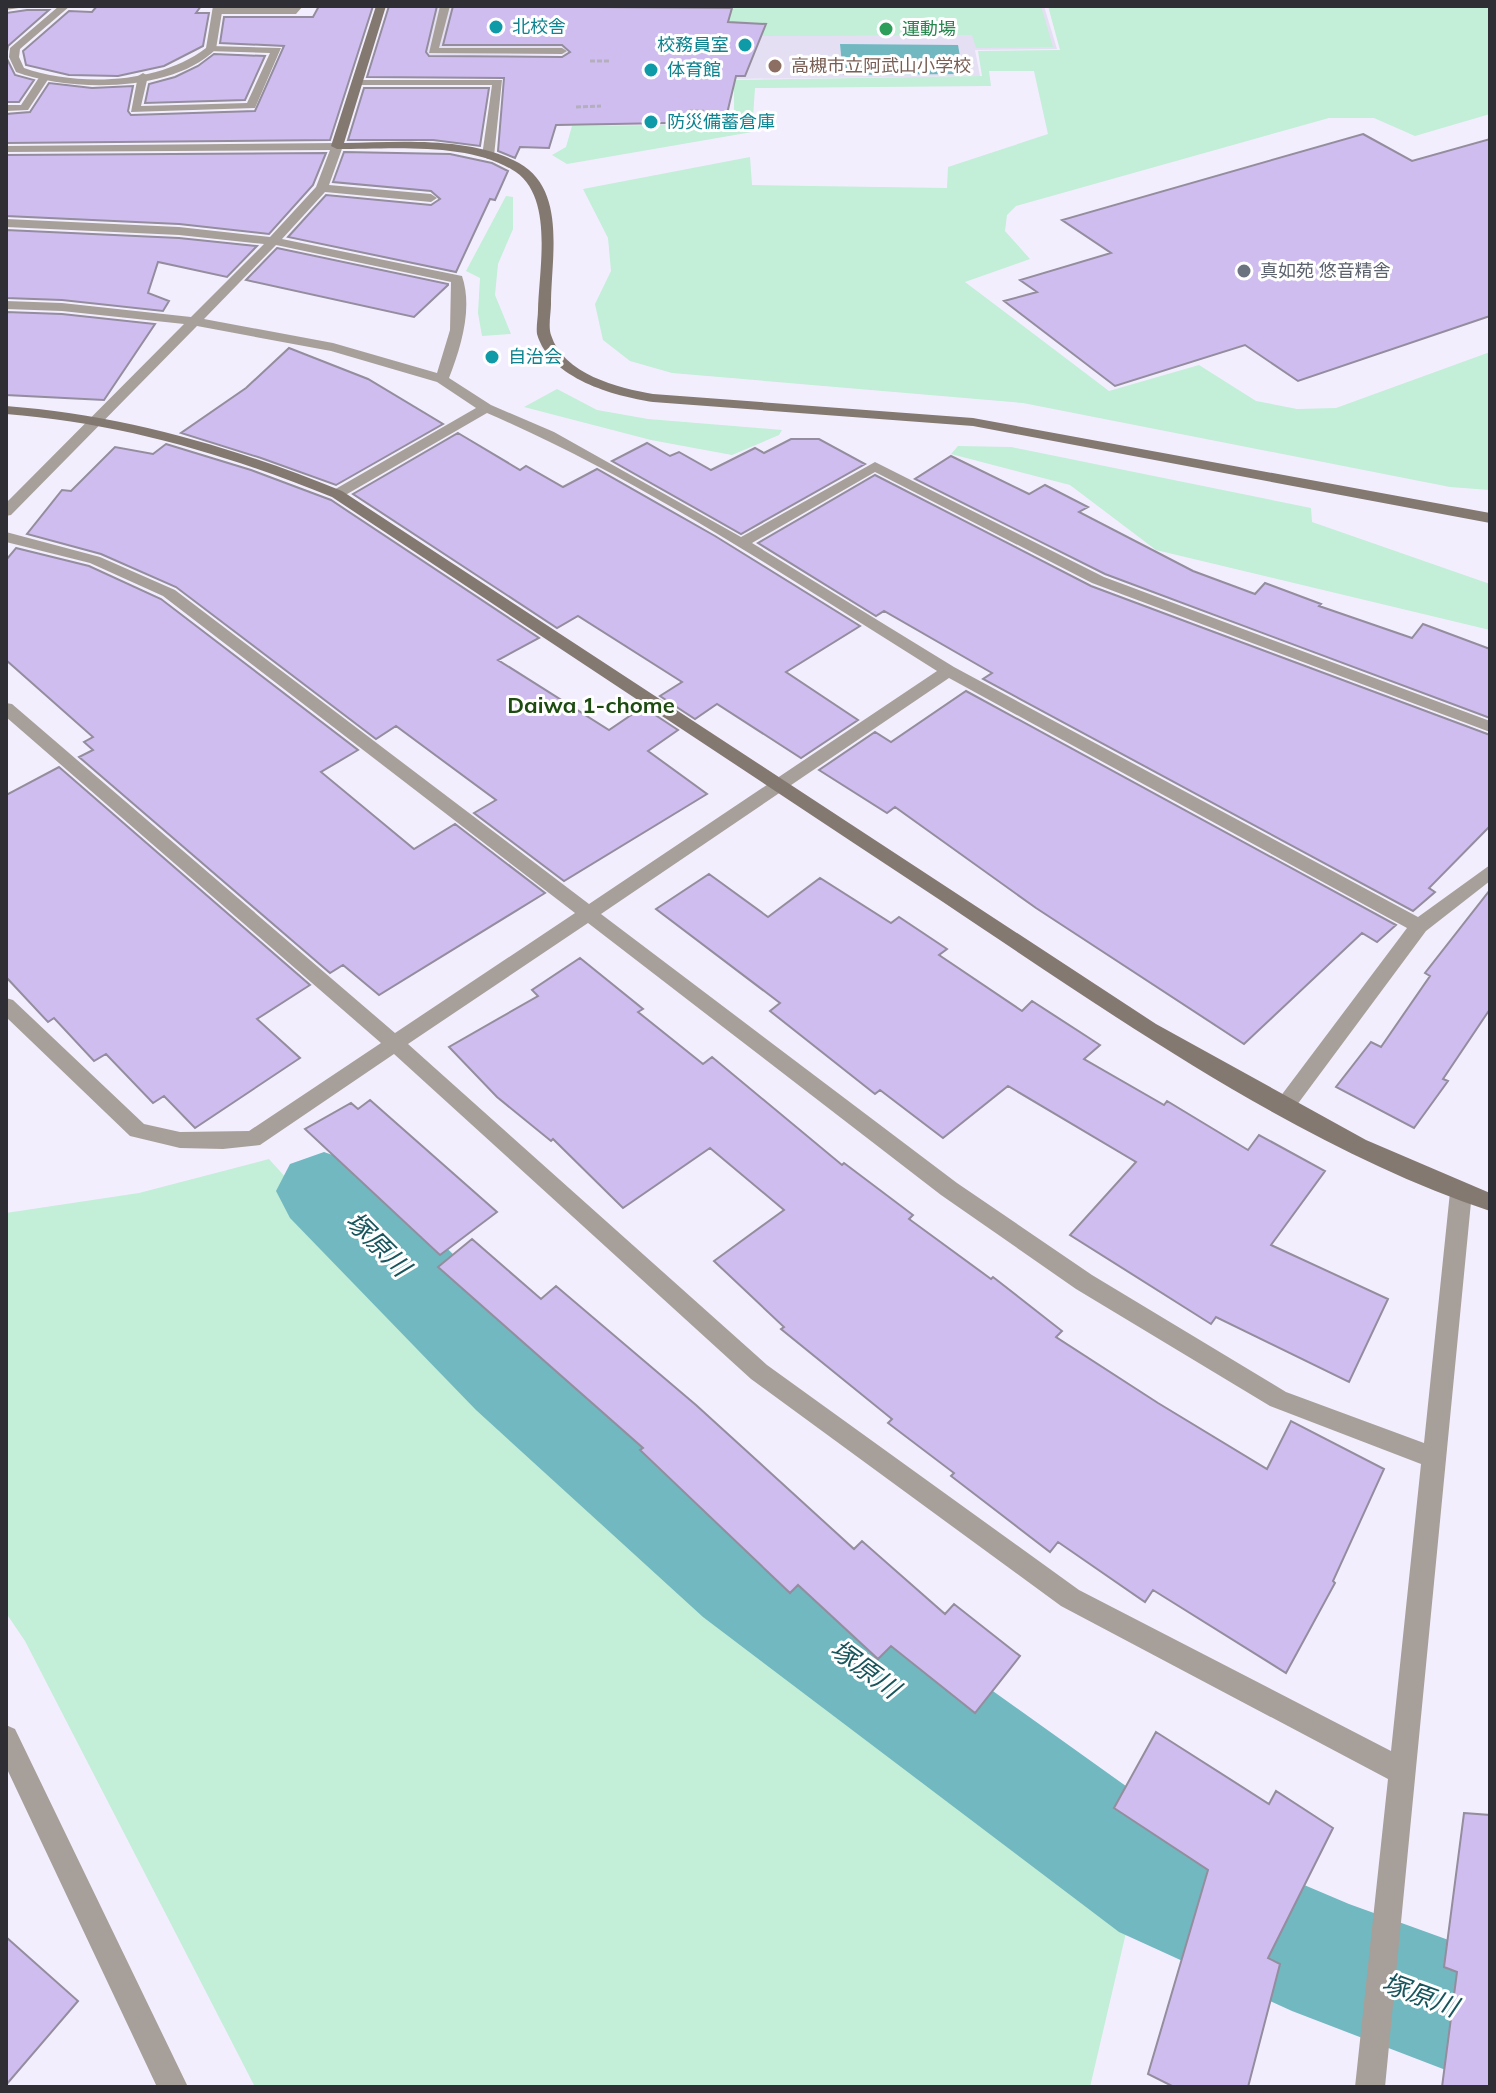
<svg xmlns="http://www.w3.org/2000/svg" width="1496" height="2093" font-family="Mulish,'Noto Sans JP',sans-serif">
<rect width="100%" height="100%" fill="#f3eefe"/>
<path fill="#e5dff3" d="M 408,6 L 1044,6 L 1057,49 L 975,50 L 980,76 L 731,79 L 729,122 L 566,125 L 573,54 L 392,56 Z"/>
<path fill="#c3eed7" d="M 712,6 L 1041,6 L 1053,47 L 976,48 L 972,35 L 739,36 L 712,24 Z
M 1048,6 L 1490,6 L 1490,114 L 1415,136 L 1374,118 L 1329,118 L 1016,206 L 1007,215 L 1005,231 L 1030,259 L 965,282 L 1109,391 L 1199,365 L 1256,401 L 1297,409 L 1336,408 L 1490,352 L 1490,490 L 1450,487 L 1023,403 L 672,373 L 630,361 L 603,340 L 595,304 L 611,271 L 608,238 L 583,189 L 750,157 L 752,185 L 947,188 L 948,167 L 1048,134 L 1034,71 L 989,71 L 991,86 L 755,88 L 752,132 L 567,164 L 552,155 L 566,147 L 572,126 L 734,124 L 734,80 L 982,76 L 978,51 L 1060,50 Z
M 506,196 L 513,197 L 513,229 L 498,264 L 495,295 L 511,334 L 482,336 L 478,313 L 480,278 L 466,271 Z
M 557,389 L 597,410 L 648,419 L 782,430 L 779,435 L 732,455 L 651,440 L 524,407 Z
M 958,446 L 1011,447 L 1311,508 L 1312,522 L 1490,584 L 1490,630 L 1156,550 L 1070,485 L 951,454 Z
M 269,1159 L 496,1411 L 698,1594 L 925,1772 L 1132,1907 L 1090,2087 L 255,2087 L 25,1641 L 6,1613 L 6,1213 L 139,1193 Z"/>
<path fill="#71b8c1" d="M 840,44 L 958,45 L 963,74 L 843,75 Z"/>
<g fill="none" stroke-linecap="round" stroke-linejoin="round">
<path fill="#71b8c1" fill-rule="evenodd" d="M 324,1152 L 358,1164 L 550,1346 L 783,1541 L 1207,1844 L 1349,1904 L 1490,1955 L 1490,2087 L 1292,2011 L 1119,1932 L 703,1617 L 476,1410 L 290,1218 L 276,1191 L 290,1164 Z"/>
</g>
<path fill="#cfbdf0" stroke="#938d9e" stroke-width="2" d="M 97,6 L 201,6 L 196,13 L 209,13 L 203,46 L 164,66 L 118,76 L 69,75 L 26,65 L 23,51 L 69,11 L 92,12 Z
M 319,6 L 373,6 L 330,140 L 6,143 L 6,114 L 30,112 L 49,83 L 92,88 L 133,86 L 128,111 L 131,115 L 255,111 L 284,46 L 220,43 L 224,17 L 313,17 Z
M 389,6 L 437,6 L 426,52 L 429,56 L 562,57 L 570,52 L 562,45 L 443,45 L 453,6 L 732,8 L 728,22 L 766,24 L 745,76 L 736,76 L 725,122 L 556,125 L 549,148 L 520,147 L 515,158 L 498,151 L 504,78 L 367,77 Z
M 27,10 L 49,10 L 8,46 L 6,57 L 15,75 L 34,80 L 19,102 L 6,102 L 6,13 Z
M 214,54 L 265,56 L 245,100 L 145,103 L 149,84 L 175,77 L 198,66 Z
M 364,88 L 489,88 L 480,146 L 433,140 L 348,140 Z
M 1363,134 L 1412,161 L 1490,139 L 1490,316 L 1298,381 L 1245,345 L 1115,386 L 1004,301 L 1037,292 L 1020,280 L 1111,253 L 1062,220 Z
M 344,152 L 450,154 L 492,163 L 508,171 L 495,200 L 490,199 L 456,272 L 288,237 L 326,195 L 431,205 L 440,199 L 431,191 L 333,182 Z
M 326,153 L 313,185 L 269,234 L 179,224 L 6,216 L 6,155 Z
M 6,230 L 179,238 L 257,246 L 227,277 L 158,262 L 148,293 L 169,301 L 163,311 L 62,300 L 6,298 Z
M 277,248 L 448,284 L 448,285 L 414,317 L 246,280 Z
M 6,312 L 62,314 L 155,324 L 104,400 L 6,395 Z
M 289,348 L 368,379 L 443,424 L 336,485 L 261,458 L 181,433 L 246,388 Z
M 458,433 L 520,470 L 526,466 L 563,487 L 597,469 L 715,536 L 860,626 L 786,672 L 858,720 L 801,758 L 717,704 L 695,719 L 660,696 L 682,682 L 578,616 L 557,628 L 353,494 Z
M 791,439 L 819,439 L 865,464 L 741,534 L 612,461 L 647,443 L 670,456 L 679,452 L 711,470 L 755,448 L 764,453 Z
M 166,444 L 251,470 L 331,500 L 539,638 L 498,660 L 609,730 L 643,707 L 678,730 L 648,751 L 707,794 L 564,881 L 474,813 L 496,800 L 396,726 L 376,739 L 176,587 L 101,554 L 27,534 L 62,490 L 71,491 L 115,447 L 153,454 Z
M 951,456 L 1029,494 L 1045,485 L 1088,507 L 1079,512 L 1193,571 L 1255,594 L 1265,583 L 1321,604 L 1319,606 L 1412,638 L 1423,624 L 1490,649 L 1490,718 L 1105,574 L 915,479 Z
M 875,475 L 1091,586 L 1490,735 L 1490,826 L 1429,888 L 1435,892 L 1413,911 L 983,679 L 992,673 L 884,611 L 876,616 L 758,543 Z
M 16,548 L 89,566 L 161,599 L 358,750 L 321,772 L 414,849 L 455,824 L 545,893 L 379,995 L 343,965 L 330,973 L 79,757 L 93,750 L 84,742 L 93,737 L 6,660 L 6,560 Z
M 966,691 L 1396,925 L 1377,942 L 1362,933 L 1244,1044 L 1036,908 L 895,807 L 887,813 L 819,770 L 875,732 L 891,742 Z
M 59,767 L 310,985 L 257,1019 L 300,1058 L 195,1128 L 164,1096 L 153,1103 L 106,1054 L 94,1061 L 54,1018 L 48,1022 L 6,977 L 6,795 Z
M 709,874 L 768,917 L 820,878 L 891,923 L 899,917 L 947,949 L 939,955 L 1022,1011 L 1032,1001 L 1100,1045 L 1084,1059 L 1164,1105 L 1167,1101 L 1248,1150 L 1259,1135 L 1325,1171 L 1271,1245 L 1388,1299 L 1349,1382 L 1216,1317 L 1211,1324 L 1070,1235 L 1136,1162 L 1008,1086 L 943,1138 L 880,1090 L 875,1094 L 770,1011 L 780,1003 L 656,909 Z
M 1490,890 L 1490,1009 L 1443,1079 L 1448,1081 L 1414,1128 L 1336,1087 L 1371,1042 L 1381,1047 L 1430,976 L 1425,973 Z
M 580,958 L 643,1009 L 638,1012 L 703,1064 L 712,1057 L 842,1165 L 844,1163 L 913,1215 L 909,1219 L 991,1279 L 993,1277 L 1062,1331 L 1056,1337 L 1158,1403 L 1267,1469 L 1291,1421 L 1384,1469 L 1333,1581 L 1335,1583 L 1286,1673 L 1153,1590 L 1145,1602 L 1058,1542 L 1050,1552 L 951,1476 L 954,1473 L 888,1423 L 892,1419 L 781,1329 L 784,1327 L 714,1261 L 784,1210 L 710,1148 L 623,1208 L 553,1139 L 551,1141 L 497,1097 L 449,1047 L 538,996 L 532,990 Z
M 370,1100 L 497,1212 L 440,1255 L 305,1129 L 351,1103 L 358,1109 Z
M 472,1239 L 541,1299 L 556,1286 L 696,1405 L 854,1549 L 862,1541 L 945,1614 L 954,1604 L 1020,1656 L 975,1713 L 891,1646 L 878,1659 L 798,1585 L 790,1593 L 640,1450 L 643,1448 L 438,1267 Z
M 1156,1732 L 1269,1804 L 1276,1791 L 1333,1828 L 1268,1958 L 1280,1964 L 1248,2087 L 1174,2087 L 1148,2074 L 1208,1870 L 1114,1808 Z
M 1464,1813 L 1490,1815 L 1490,2087 L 1442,2087 L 1457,1972 L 1444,1967 Z
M 6,1937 L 78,2001 L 6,2085 Z"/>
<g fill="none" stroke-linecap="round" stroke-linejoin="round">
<path stroke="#b3afbc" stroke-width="3" stroke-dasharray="5 2" stroke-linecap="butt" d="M 590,61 L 610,61
M 576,107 L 601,106
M 688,111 L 704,111"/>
<path fill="#a7a09a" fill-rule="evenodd" d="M 6,6 L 31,6 L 6,10 Z
M 293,6 L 303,6 L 296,14 L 217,14 L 212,11 L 217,8 Z
M 440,6 L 450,6 L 439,48 L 562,48 L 567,51 L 562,54 L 429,53 Z
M 211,46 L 281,48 L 255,108 L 131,112 L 138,76 L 143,73 L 148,76 L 141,106 L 247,103 L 270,53 L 207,51 L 207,47 Z
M 40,76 L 49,78 L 28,110 L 6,111 L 6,105 L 21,105 Z"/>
<path fill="#a7a09a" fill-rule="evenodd" d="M 59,6 L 70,6 L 20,49 L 19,57 L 24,68 C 79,87 159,84 206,48 L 213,6 L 223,6 L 216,49 C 172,93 71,92 16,72 L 9,57 L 10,48 Z
M 357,80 L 502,80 L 494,156 L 488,159 L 482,156 L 492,85 L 353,85 L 352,83 Z
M 337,143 L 343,146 L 329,185 L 431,194 L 437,198 L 431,202 L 325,192 L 282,239 L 462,276 C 473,308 461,347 449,378 L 491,405 L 554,432 L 741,537 L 875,462 L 1104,577 L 1490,721 L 1490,732 L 1092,583 L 875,472 L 752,543 L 954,667 L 1418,917 L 1490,865 L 1490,881 L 1426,931 L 1291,1113 L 1277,1113 L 1274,1107 L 1277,1101 L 1407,928 L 949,678 L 601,914 L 957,1183 L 1092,1275 L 1286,1392 L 1424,1443 L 1450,1192 L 1453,1186 L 1461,1183 L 1469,1186 L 1472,1192 L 1385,2087 L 1355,2087 L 1388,1779 L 1061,1606 L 751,1379 L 394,1054 L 260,1145 L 223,1149 L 180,1148 L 130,1136 L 6,1017 L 6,998 L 13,1000 L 144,1124 L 180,1132 L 249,1131 L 381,1043 L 6,717 L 6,703 L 12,704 L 395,1033 L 575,913 L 163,596 L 90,563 L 6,542 L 6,532 L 100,557 L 175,590 L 589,904 L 937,671 C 791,580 645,481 487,413 L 342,497 L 332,497 L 332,491 L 476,408 L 437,382 L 331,351 L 197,326 L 11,515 L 6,516 L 6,503 L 184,324 L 62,311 L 6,309 L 6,301 L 62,303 L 191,317 L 264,244 L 179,235 L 6,227 L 6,219 L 179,227 L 270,237 L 316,187 L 330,150 L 6,152 L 6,146 ZM 276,245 L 451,282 L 450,330 L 437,373 L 333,343 L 204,319 ZM 588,923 L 941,1195 L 1076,1289 L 1270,1406 L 1421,1464 L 1391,1751 L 1079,1590 L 767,1365 L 408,1044 Z
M 6,1725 L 15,1729 L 188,2087 L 157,2087 L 6,1767 Z"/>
<path fill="#837970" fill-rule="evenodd" d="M 376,6 L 386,6 L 344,143 C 399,142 469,136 519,163 C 567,190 551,258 551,304 C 551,313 548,326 551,335 C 563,374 618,388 653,394 L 973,418 L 1490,513 L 1490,523 L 973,426 L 653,402 C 614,396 550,379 537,334 C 536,327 538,317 538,310 C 539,267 555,193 511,169 C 466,142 389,149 337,149 L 331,146 Z
M 6,406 C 124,415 233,447 342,491 L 1156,1024 L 1366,1140 L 1490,1193 L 1490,1211 C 1297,1146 1111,1014 943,902 C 739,767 535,632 332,497 C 225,454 121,423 6,414 Z"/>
</g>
<g fill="#0f9aa8" stroke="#fff" stroke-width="3">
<circle cx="496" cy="27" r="8"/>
<circle cx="745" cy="45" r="8"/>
<circle cx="651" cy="70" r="8"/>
<circle cx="651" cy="122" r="8"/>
<circle cx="492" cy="357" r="8"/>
</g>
<circle fill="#2e9e5b" stroke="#fff" stroke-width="3" cx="886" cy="29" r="8"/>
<circle fill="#8d6e63" stroke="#fff" stroke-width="3" cx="775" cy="66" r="8"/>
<circle fill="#6b7280" stroke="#fff" stroke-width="3" cx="1244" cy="271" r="8"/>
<g text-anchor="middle" stroke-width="6" stroke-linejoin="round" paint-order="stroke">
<g font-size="18" fill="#0d838f" stroke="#fff" text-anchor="start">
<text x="512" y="33">北校舎</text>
<text x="729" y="51" text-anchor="end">校務員室</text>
<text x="667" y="76">体育館</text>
<text x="667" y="128">防災備蓄倉庫</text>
<text x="508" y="363">自治会</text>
</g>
<g font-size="18" fill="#27864d" stroke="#fff" text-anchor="start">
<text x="902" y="35">運動場</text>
</g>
<g font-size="18" fill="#785e54" stroke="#fff" text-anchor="start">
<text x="791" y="72">高槻市立阿武山小学校</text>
</g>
<g font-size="18" fill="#5b616d" stroke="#fff" text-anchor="start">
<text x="1260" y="277">真如苑 悠音精舎</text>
</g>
<g font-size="22" font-weight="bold" fill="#1d4b12" stroke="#fff">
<text x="591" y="713">Daiwa 1-chome</text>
</g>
<g font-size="26" font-style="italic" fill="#18555c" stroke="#fff">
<text transform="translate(378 1244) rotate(45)" y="9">塚原川</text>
<text transform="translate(865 1669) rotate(36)" y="9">塚原川</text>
<text transform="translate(1420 1995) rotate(20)" y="9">塚原川</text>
</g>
</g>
<rect width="1496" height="2093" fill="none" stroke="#302e35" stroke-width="16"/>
</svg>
